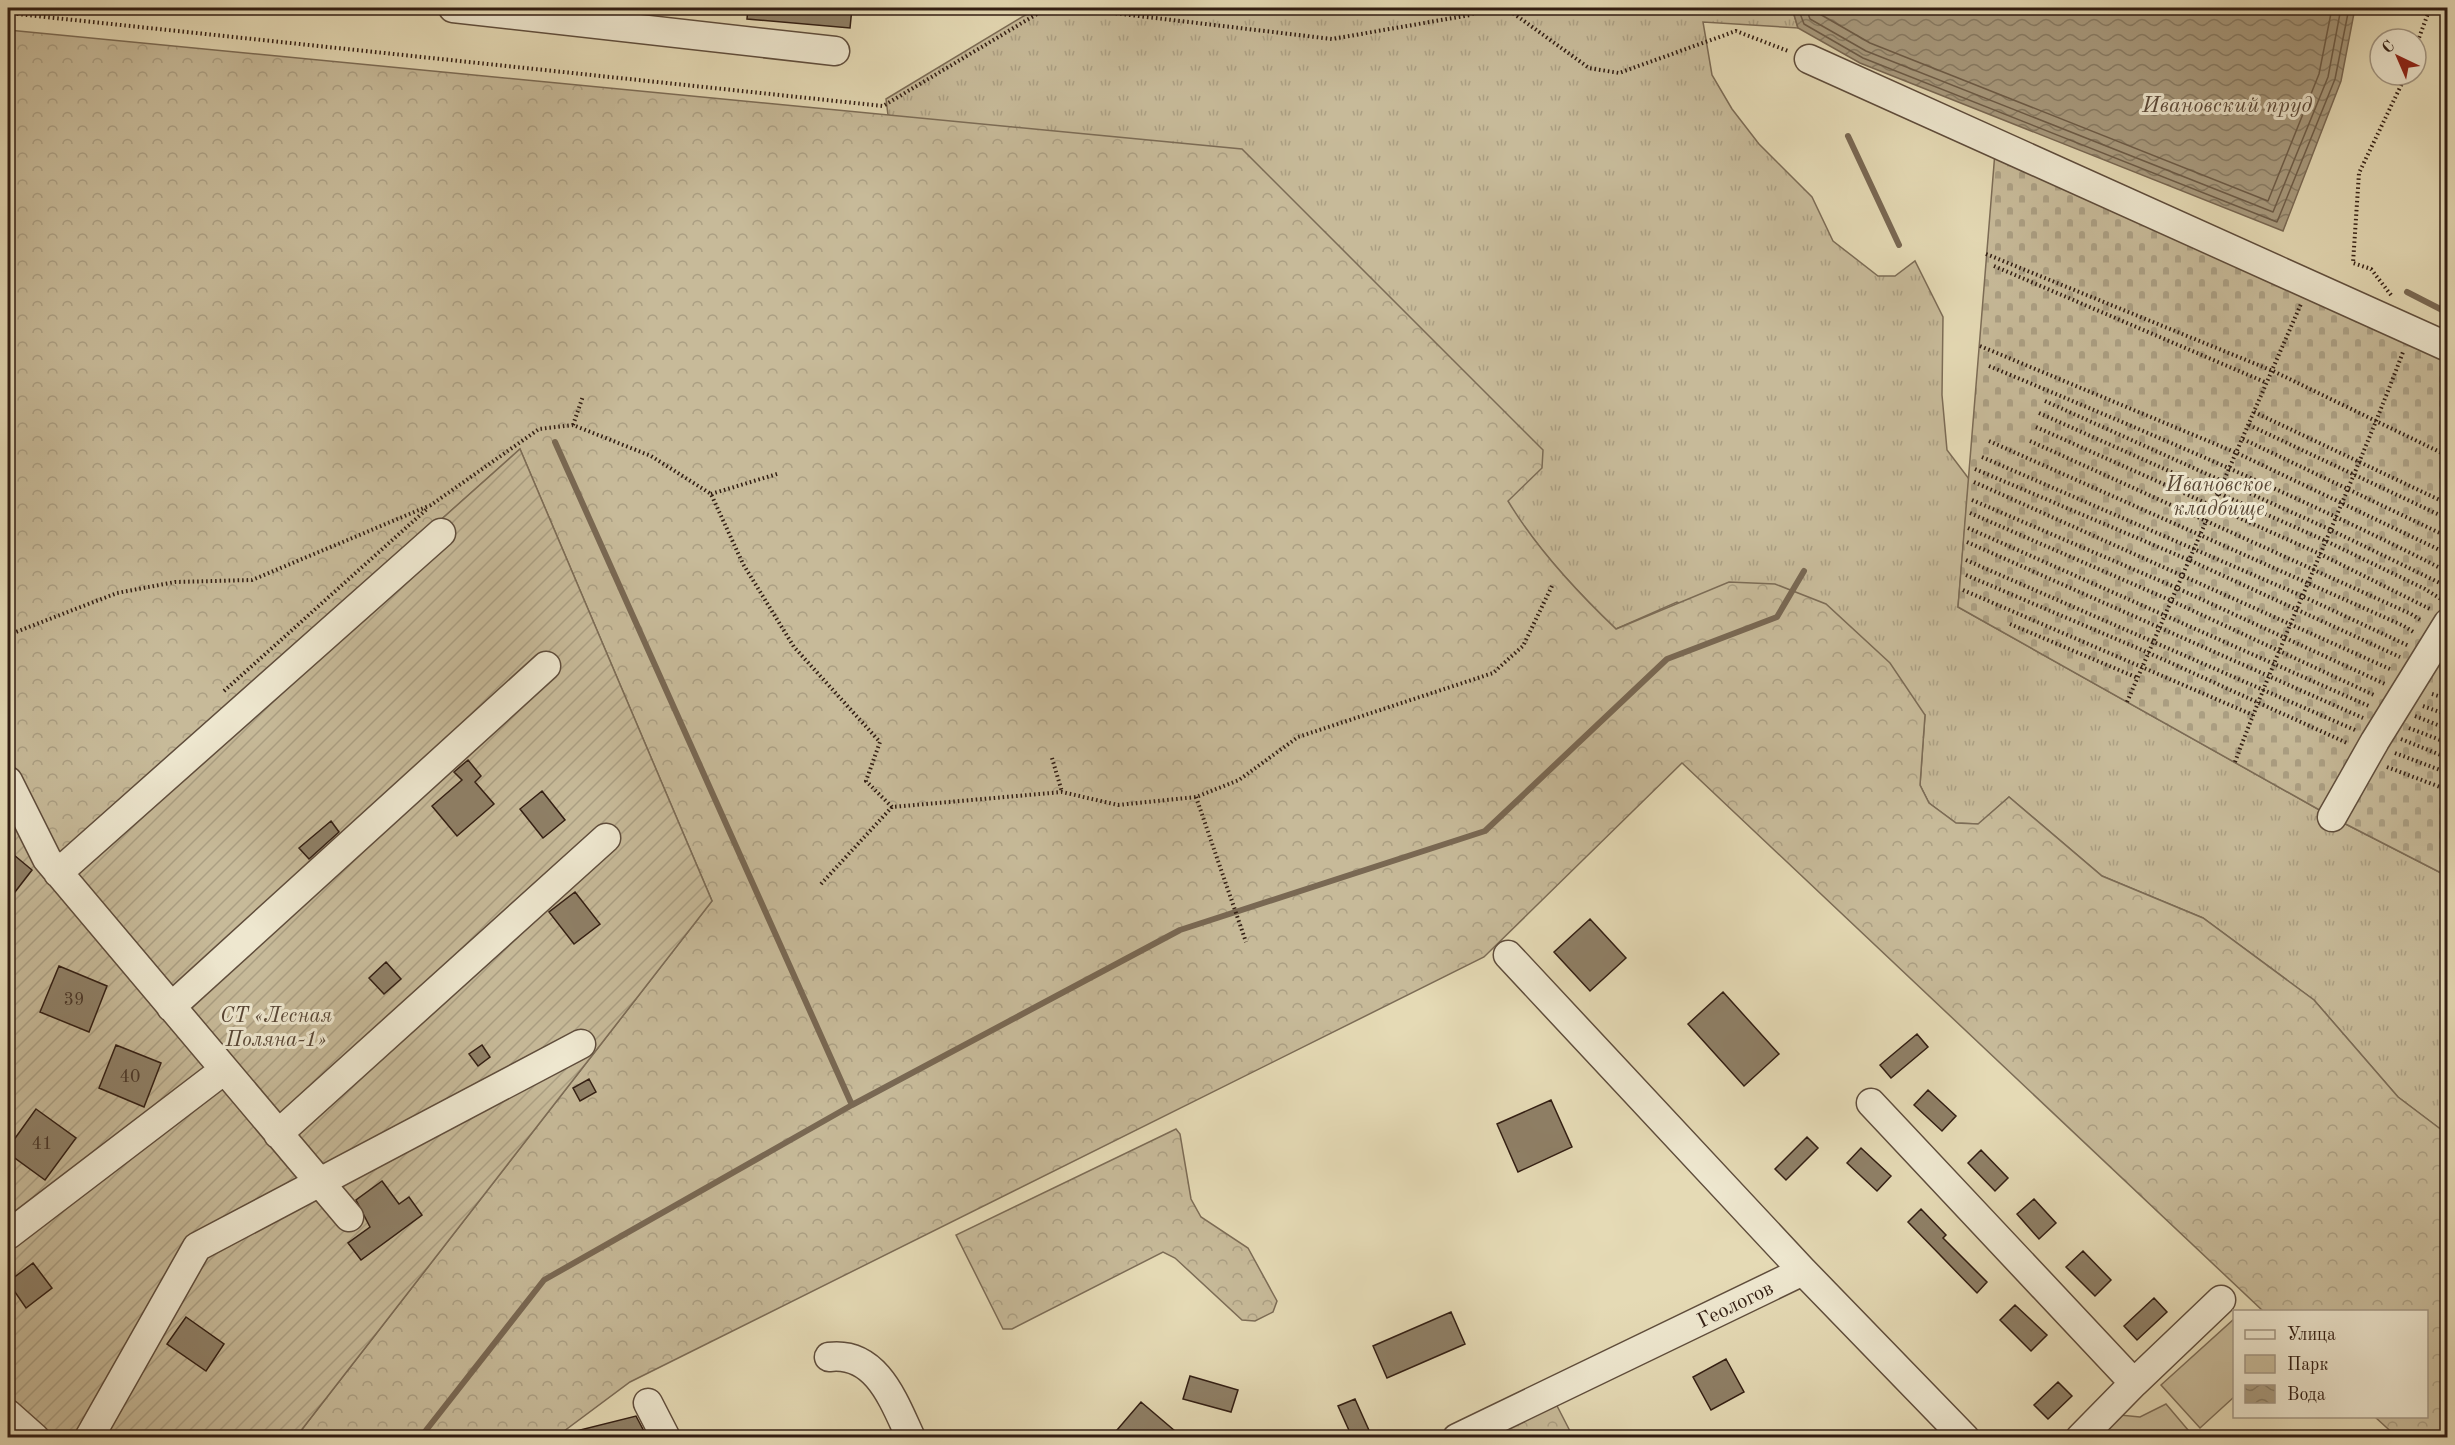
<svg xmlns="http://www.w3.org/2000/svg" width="2455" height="1445" font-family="'Old Standard TT',serif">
<defs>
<pattern id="grass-tufts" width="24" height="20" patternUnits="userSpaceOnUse" patternTransform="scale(1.5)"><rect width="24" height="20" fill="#c7ba99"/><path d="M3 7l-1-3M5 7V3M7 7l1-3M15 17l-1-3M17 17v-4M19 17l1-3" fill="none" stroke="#ab9f83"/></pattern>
<pattern id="forest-crowns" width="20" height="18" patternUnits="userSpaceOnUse" patternTransform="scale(1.5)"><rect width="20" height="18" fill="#c7ba99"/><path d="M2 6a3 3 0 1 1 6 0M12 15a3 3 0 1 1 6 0" fill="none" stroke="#ab9f83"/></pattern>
<pattern id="cemetery-stones" width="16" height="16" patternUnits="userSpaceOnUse" patternTransform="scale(1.5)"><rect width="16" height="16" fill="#c7ba99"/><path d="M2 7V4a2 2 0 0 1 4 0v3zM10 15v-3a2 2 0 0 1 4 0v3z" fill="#ab9f83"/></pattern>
<pattern id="garden-furrows" width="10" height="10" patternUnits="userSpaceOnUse" patternTransform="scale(1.5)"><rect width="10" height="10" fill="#c7ba99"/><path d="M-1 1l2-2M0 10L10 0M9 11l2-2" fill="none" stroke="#ab9f83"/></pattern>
<pattern id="water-waves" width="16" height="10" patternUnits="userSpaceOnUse" patternTransform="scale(1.5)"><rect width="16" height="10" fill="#a89a7e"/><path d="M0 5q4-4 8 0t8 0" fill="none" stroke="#897d66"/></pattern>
</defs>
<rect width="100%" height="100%" fill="#e5dab5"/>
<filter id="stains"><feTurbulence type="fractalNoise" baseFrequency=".00333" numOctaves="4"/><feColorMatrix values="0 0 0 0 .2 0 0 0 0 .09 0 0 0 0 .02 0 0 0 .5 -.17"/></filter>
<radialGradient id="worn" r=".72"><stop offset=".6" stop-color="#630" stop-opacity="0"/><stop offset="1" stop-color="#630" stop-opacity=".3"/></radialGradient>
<path fill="url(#grass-tufts)" stroke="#7c6c56" stroke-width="1.5" d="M 1037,8 L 1106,8 L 1150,13 L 1152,8 L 1792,8 L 1798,28 L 1703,22 L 1712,75 L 1732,109 L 1759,144 L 1812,197 L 1833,241 L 1878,276 L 1895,276 L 1915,261 L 1943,317 L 1942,395 L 1947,450 L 1969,479 L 1958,607 L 2332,817 L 2447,876 L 2447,1134 L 2398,1097 L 2314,1000 L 2203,918 L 2102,876 L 2009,797 L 1979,824 L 1956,823 L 1929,803 L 1920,785 L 1925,715 L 1677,602 L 1616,629 C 1575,590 1537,549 1507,501 L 1541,468 L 888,115 L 886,99 Z"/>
<path fill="url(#forest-crowns)" stroke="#7c6c56" stroke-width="1.5" d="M 8,30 L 1242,149 L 1543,450 L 1542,468 L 1508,501 C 1537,549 1575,590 1616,629 L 1729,582 L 1775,584 L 1826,604 L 1890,663 L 1925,715 L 1920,785 L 1929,803 L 1956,823 L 1978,824 L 2009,797 L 2102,876 L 2203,918 L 2314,1000 L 2398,1097 L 2447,1134 L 2447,1437 L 2397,1437 L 2375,1417 L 2426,1416 L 2426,1312 L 2263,1311 L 1682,763 L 1484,957 L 630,1382 L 556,1437 L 296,1437 L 712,901 L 520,449 L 60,861 L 8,757 Z
M 1176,1129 L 1180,1134 L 1191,1199 L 1201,1217 L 1248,1248 L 1277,1301 L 1273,1312 L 1255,1321 L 1242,1320 L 1175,1258 L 1163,1252 L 1012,1329 L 1003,1329 L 956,1235 Z
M 1553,1398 L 1573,1437 L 1486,1438 Z"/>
<path fill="url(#cemetery-stones)" stroke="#7c6c56" stroke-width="1.5" d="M 1995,152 L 2447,353 L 2447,876 L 2332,817 L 1958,607 Z"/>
<path fill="#c7ba99" stroke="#7c6c56" stroke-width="1.5" d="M 2234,1319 L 2234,1397 L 2200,1428 L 2161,1385 Z
M 2166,1404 L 2194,1437 L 2091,1438 L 2120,1415 L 2140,1417 Z"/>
<path fill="url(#garden-furrows)" stroke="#7c6c56" stroke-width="1.5" d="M 520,449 L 712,901 L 296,1437 L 8,1437 L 8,757 L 60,860 Z"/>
<path fill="url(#water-waves)" stroke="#796853" stroke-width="1.5" d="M 1792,8 L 2355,8 L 2341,81 L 2283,231 L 1860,63 L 1798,28 Z"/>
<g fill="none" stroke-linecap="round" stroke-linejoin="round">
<path stroke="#6d5c48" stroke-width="1.5" d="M 1798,8 L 1804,24 L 1863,58 L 2277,222 L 2335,79 L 2349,8
M 1806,8 L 1810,19 L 1866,51 L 2273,212 L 2328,77 L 2341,8
M 1816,8 L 1818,13 L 1870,43 L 2268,201 L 2319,74 L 2332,8"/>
<path stroke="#796853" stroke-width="6" d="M 1848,136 L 1899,245
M 2407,292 L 2448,313
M 555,442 L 852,1105
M 420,1438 L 544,1280 L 852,1105 L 1180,930 L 1485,831 L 1667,659 L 1777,617 L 1804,571"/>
</g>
<path fill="#8f8067" stroke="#321e13" stroke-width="1.5" d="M 748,8 L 852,8 L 850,28 L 747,19 Z
M 468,760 L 481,776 L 475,782 L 494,804 L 457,836 L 432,806 L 462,780 L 454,772 Z
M 542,791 L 565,820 L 543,838 L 520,809 Z
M 331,821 L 339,832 L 309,859 L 299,848 Z
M 8,850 L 32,870 L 8,901 Z
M 575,892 L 600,924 L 574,944 L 549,912 Z
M 1590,919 L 1626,958 L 1590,991 L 1554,952 Z
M 386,962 L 401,979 L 384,994 L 369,978 Z
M 59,966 L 107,986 L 89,1032 L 40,1012 Z
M 1723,992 L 1779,1054 L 1744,1086 L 1688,1024 Z
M 1917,1034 L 1928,1047 L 1891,1078 L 1880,1065 Z
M 116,1045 L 161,1063 L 144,1107 L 99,1088 Z
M 482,1045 L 490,1057 L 478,1066 L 469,1054 Z
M 589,1079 L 596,1092 L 580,1101 L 573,1088 Z
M 1928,1090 L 1956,1116 L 1942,1131 L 1914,1105 Z
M 1551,1100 L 1572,1147 L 1518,1172 L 1497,1124 Z
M 36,1109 L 76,1138 L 45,1180 L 8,1153 L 8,1148 Z
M 1807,1137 L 1818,1148 L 1786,1180 L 1775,1169 Z
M 1861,1148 L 1891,1176 L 1877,1191 L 1847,1163 Z
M 1981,1150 L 2008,1178 L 1995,1191 L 1968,1163 Z
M 382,1181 L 399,1204 L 409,1197 L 422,1215 L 361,1260 L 348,1243 L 370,1227 L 356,1200 Z
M 2034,1199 L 2056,1223 L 2039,1239 L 2017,1214 Z
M 1921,1209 L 1946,1235 L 1943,1238 L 1987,1282 L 1977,1293 L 1908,1222 Z
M 2083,1251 L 2111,1280 L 2095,1296 L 2066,1267 Z
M 33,1263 L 52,1288 L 26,1308 L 8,1282 Z
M 2154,1298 L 2167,1312 L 2137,1340 L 2124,1326 Z
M 2015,1305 L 2047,1335 L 2031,1351 L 2000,1320 Z
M 1451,1312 L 1465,1344 L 1387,1378 L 1373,1346 Z
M 186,1317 L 224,1344 L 206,1371 L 167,1344 Z
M 1726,1359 L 1744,1392 L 1711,1410 L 1693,1377 Z
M 1190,1376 L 1238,1390 L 1231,1412 L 1183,1399 Z
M 2058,1382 L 2072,1396 L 2048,1419 L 2034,1405 Z
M 1355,1399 L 1372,1437 L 1352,1437 L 1338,1406 Z
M 1141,1402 L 1182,1437 L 1111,1437 Z
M 636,1416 L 647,1437 L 573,1437 L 572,1432 Z"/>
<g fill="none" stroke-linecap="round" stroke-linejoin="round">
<defs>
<path id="minor" d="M 453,8 L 835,51
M 1809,59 L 2448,347
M 8,781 L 47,859 L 349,1217
M 2332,817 L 2375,741 L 2448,623
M 58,873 L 441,533
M 1508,955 L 1803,1271
M 171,1007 L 546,666
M 1871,1103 L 2134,1383
M 278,1134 L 606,838
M 8,1235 L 224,1070
M 829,1357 C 877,1351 894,1402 911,1438
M 648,1403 L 666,1438
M 8,1414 L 35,1438
M 89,1438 L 197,1247 L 581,1044
M 1457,1438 L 1803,1271 L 1965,1438
M 2080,1438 L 2134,1383 L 2221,1300"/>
</defs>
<use href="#minor" stroke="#5f4d3c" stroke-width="31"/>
<path stroke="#321e13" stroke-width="4" stroke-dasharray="1.5 3" stroke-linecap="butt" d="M 1071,8 L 1332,39 L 1470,15 L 1484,8
M 1506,8 L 1589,68 L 1619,73 L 1736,31 L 1788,51
M 8,13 L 883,106 L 1047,8
M 2416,46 L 2430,8
M 1986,254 L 2273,371 L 2448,456
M 1994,266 L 2267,383
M 2391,295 L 2371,269 L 2353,263 L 2359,173 L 2406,75
M 1980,346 L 2237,453 L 2448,554
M 1989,366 C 2144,431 2298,495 2448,572
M 2045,401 L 2331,530 L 2448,587
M 2254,412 L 2448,504
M 2039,413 L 2326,541 L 2425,589 L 2444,601
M 573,425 L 583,396
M 2249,425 L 2448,519
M 2036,427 L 2320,554 L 2430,609
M 2243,439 L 2448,537
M 1989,441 L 2404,626 L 2415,633
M 2030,441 L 2411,614 L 2422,621
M 1982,457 L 2302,596 L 2409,646
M 1975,469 L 2189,560 L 2400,657
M 1974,482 L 2392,670
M 711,494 L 777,474
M 1972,500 L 2177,588 L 2385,684
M 1970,513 L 2172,601 L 2376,696
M 1968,528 L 2371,707
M 1967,542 L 2363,718
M 1966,560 L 2355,730
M 1966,575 L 2149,653 L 2347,743
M 1963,590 L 2253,715
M 2010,624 L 2138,678
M 8,635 L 117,593 L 175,582 L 252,580 L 431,505 L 539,429 L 573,425 L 651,456 L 711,494 L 743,564 L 794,647 L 880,742 L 866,781 L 892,807 L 1062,792 L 1118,805 L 1196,797 L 1239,780 L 1298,737 L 1493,673 L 1523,646 L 1552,586
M 224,691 L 428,508
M 2432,694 L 2448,699
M 2127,702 L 2301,304
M 2423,706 L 2448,715
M 2415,716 L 2448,729
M 2409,728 L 2448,743
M 2401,739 L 2448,758
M 2395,753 L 2448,773
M 1052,758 L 1062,792
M 2235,762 C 2287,624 2351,490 2403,352
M 2387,767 L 2448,790
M 1196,797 L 1246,942
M 821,884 L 892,807"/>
<use href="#minor" stroke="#eee7cf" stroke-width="28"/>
</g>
<g text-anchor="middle" stroke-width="6" stroke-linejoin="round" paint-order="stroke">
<g font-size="18" fill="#493628">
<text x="74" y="1005">39</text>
<text x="130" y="1082">40</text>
<text x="42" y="1149">41</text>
</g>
<g font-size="21" font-style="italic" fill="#574534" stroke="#eee7cf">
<text x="2219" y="491">Ивановское<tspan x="2219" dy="24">кладбище</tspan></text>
<text x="276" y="1022">СТ «Лесная<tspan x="276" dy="24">Поляна-1»</tspan></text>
</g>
<g font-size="21" fill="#321e13" stroke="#eee7cf">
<text transform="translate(1735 1304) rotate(-26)" y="7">Геологов</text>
</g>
<g font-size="22" font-style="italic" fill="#5b4938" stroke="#eee7cf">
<text x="2227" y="112">Ивановский пруд</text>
</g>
</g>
<rect width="2455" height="1445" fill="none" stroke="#e5dab5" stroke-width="30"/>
<rect x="9" y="9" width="2437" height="1427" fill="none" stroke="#321e13" stroke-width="3"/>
<rect x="15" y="15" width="2425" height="1415" fill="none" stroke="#321e13" stroke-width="1.5"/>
<rect x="2233" y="1310" width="195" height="108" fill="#eee7cf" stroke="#a39784" stroke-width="1.5"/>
<rect x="2245" y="1330" width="30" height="9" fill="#eee7cf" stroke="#a39784" stroke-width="1.5"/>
<text x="2287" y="1340" font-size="18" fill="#321e13">Улица</text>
<rect x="2245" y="1355" width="30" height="18" fill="#c7ba99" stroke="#a39784" stroke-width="1.5"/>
<text x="2287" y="1370" font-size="18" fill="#321e13">Парк</text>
<rect x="2245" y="1385" width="30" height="18" fill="url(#water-waves)" stroke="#a39784" stroke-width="1.5"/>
<text x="2287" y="1400" font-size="18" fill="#321e13">Вода</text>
<g transform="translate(2398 57) rotate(316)"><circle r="28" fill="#eee7cf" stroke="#a39784" stroke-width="1.5"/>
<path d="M0-4.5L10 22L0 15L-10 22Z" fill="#8f2418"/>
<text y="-9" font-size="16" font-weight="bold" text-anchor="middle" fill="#321e13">С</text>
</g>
<rect width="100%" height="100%" filter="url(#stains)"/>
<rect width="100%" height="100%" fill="url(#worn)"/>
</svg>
